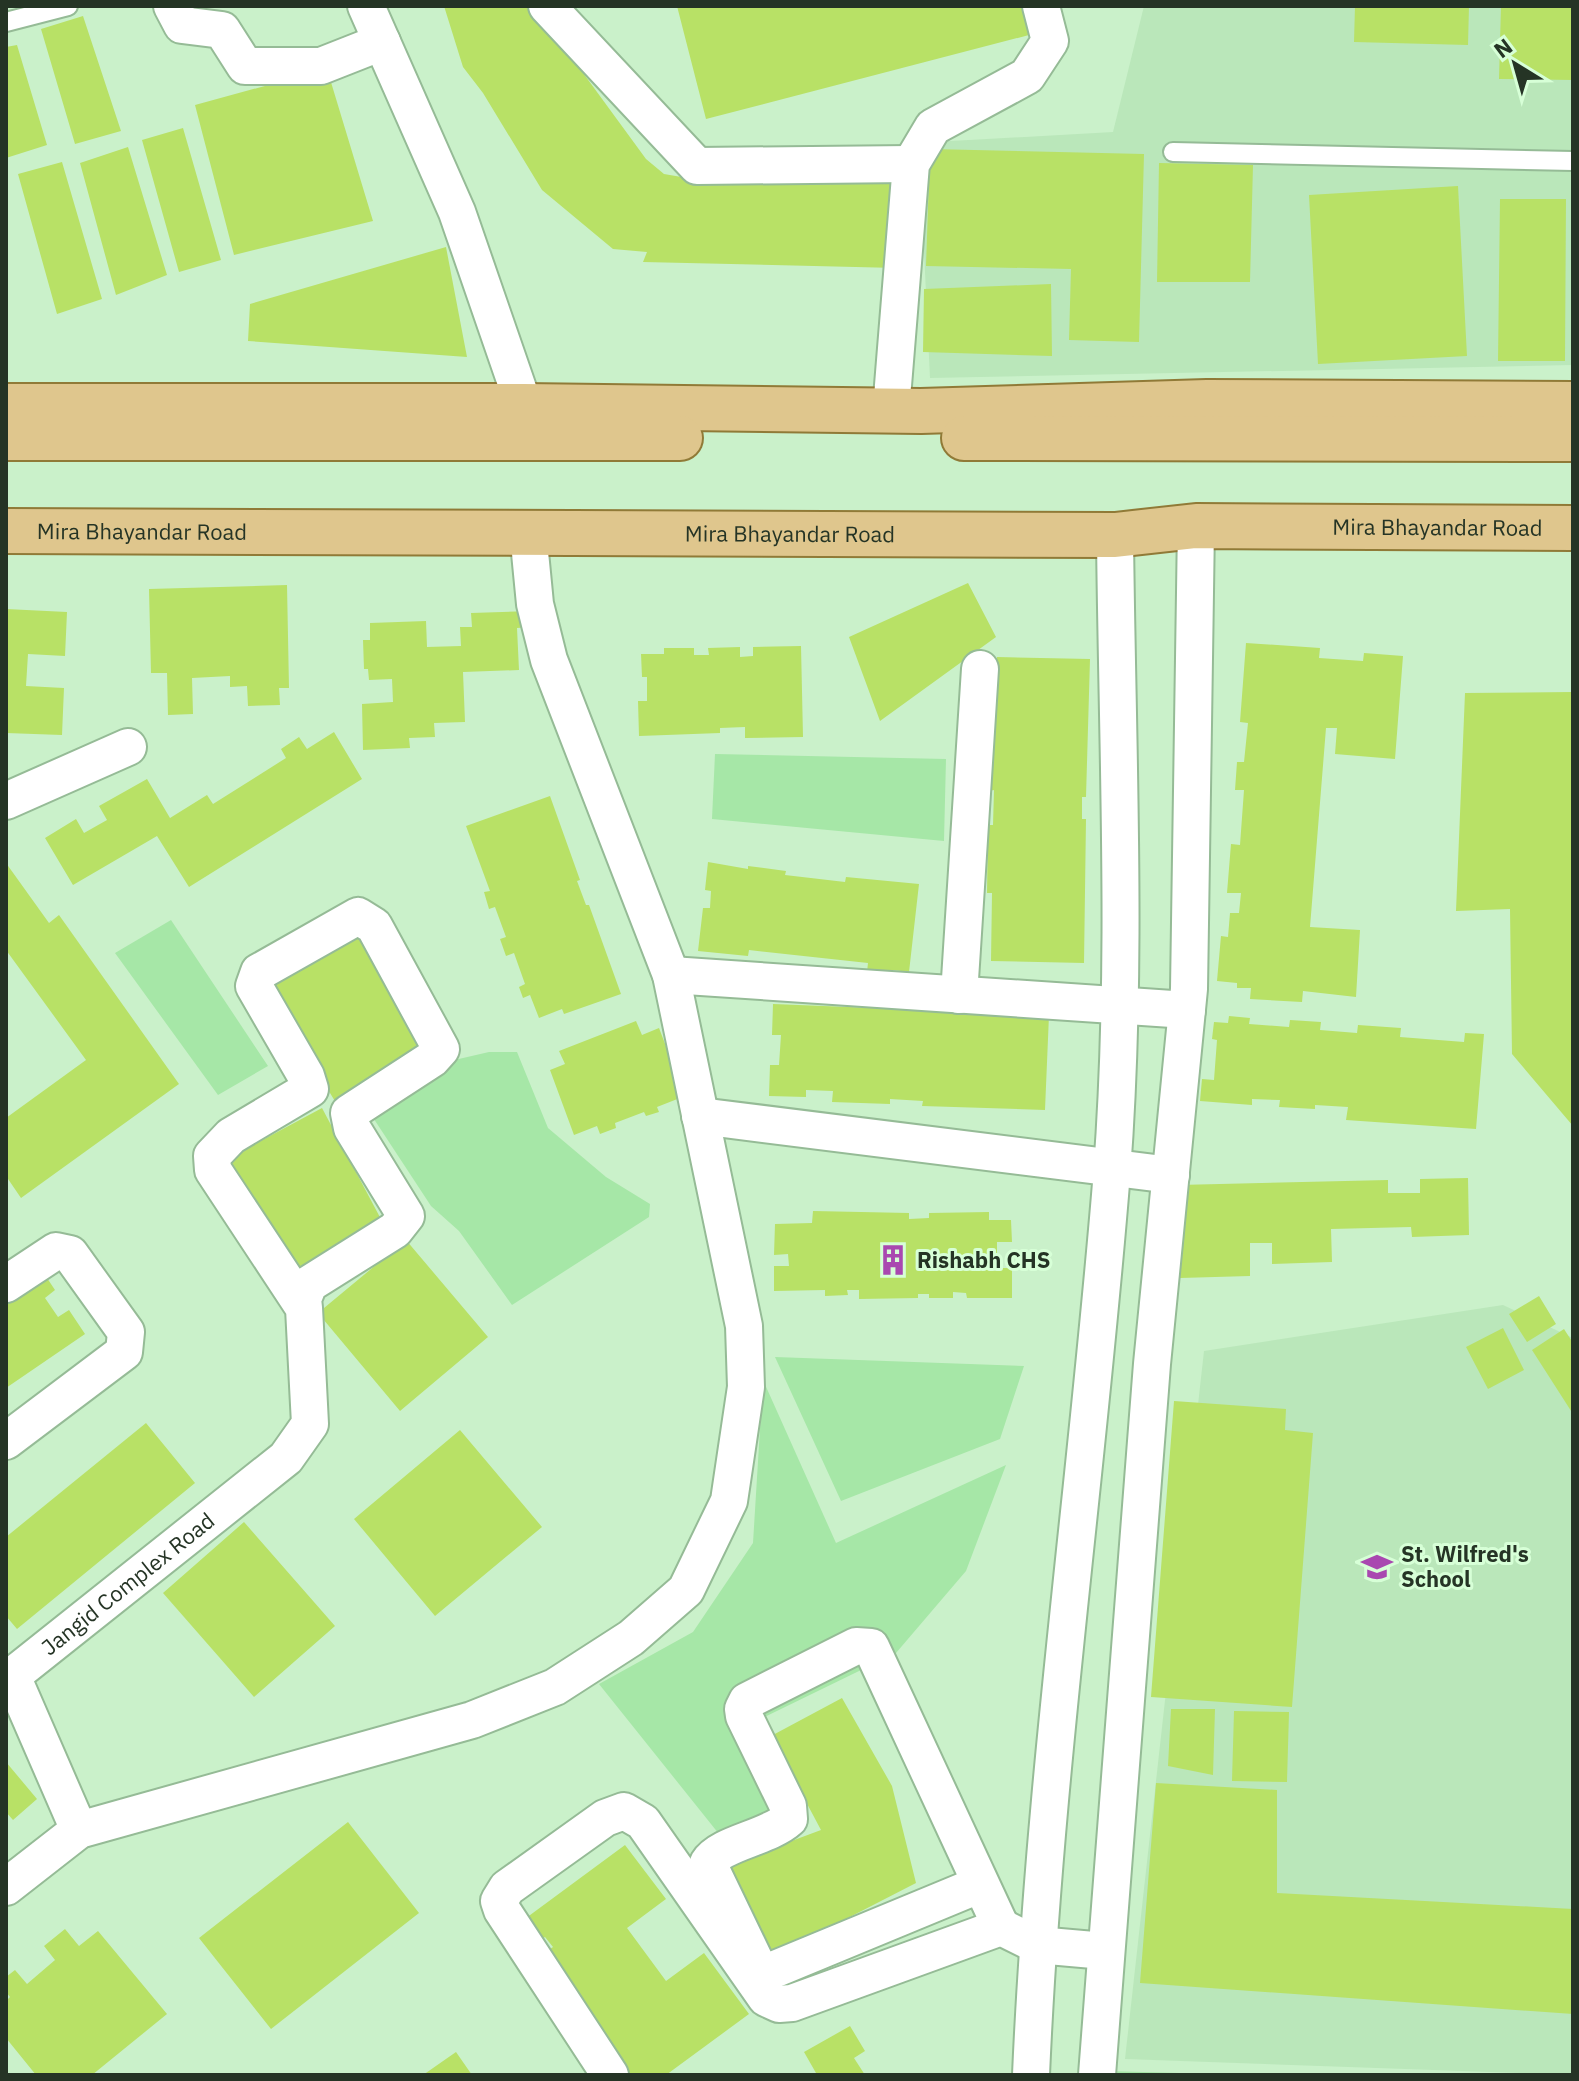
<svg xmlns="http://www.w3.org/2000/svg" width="1579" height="2081" font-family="'IBM Plex Sans',sans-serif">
<rect width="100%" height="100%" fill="#caf1ca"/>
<path fill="#bae7ba" d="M 1144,6 L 1573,6 L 1573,365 L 930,378 L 920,166 L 933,142 L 1113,132 Z
M 1503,1305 L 1573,1338 L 1573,2075 L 1125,2059 L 1204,1351 Z"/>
<path fill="#a6e7a7" d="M 715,754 L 946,759 L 944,841 L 712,819 Z
M 171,920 L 268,1066 L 218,1095 L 115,953 Z
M 489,1052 L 517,1052 L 548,1128 L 606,1177 L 650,1204 L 649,1217 L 512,1305 L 459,1231 L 431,1206 L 368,1110 L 450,1061 Z
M 775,1357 L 1024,1366 L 1000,1439 L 841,1501 Z
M 763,1380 L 836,1543 L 1006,1465 L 966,1571 L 896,1653 L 742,1728 L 777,1815 L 719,1834 L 599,1684 L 693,1632 L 753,1543 Z
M 1105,2071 L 1257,2075 L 1105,2075 Z"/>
<path fill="#b8e166" d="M 444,6 L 526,6 L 556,36 L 646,159 L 664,174 L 693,179 L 900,175 L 897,268 L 643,262 L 647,252 L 613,249 L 542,190 L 483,93 L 463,67 Z
M 677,6 L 1022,6 L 1029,35 L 706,119 Z
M 1355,6 L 1469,6 L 1468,45 L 1354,42 Z
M 1501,6 L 1573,6 L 1573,80 L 1499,79 Z
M 83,16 L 121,131 L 75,144 L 41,29 Z
M 17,45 L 47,145 L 6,158 L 6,47 Z
M 327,69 L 373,221 L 234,255 L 195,105 Z
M 183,128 L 221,260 L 179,272 L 142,140 Z
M 128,147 L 167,275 L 116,295 L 80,163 Z
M 930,149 L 1144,154 L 1139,342 L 1069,340 L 1071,269 L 926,266 Z
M 62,162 L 102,299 L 57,314 L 18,174 Z
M 1159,163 L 1253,165 L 1250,282 L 1157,282 Z
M 1458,186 L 1467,356 L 1318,364 L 1309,195 Z
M 1500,199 L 1566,199 L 1565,361 L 1498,361 Z
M 446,247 L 467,357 L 248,341 L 250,304 Z
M 1051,284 L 1052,356 L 923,352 L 924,289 Z
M 968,583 L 996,637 L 880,721 L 849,637 Z
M 287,585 L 289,688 L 279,688 L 280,705 L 248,706 L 247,686 L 230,687 L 230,676 L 192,678 L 193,714 L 168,715 L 167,673 L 151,673 L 149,589 Z
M 6,609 L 67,612 L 65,656 L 28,654 L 26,686 L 64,688 L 62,735 L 6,733 Z
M 531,611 L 532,627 L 517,628 L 519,670 L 463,672 L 465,722 L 434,723 L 435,737 L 409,738 L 410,748 L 363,750 L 362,704 L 393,702 L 392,679 L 369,680 L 368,669 L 364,669 L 363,640 L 370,640 L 370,623 L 426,621 L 427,647 L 461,646 L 460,627 L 472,627 L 471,613 Z
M 1246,643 L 1320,648 L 1319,658 L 1363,661 L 1364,653 L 1403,656 L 1395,759 L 1335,754 L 1337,728 L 1326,728 L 1310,927 L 1360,930 L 1356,997 L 1303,991 L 1302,1002 L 1250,999 L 1251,988 L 1237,988 L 1237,983 L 1217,981 L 1221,936 L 1228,937 L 1230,913 L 1239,913 L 1241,893 L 1227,893 L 1231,844 L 1240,845 L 1244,790 L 1235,790 L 1237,762 L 1244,762 L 1248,723 L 1240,722 Z
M 801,646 L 803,737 L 745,738 L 745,727 L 720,728 L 720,733 L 639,736 L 638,701 L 647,701 L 647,677 L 642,677 L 641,654 L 664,654 L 664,648 L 694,648 L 694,655 L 709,655 L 708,648 L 740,647 L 740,657 L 753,656 L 753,647 Z
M 997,657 L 1090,659 L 1086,797 L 1082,797 L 1082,819 L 1086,819 L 1084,963 L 991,961 L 992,893 L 987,893 L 988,825 L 993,825 L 994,790 L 989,791 L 990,727 L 995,727 Z
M 1573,692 L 1573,1126 L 1512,1054 L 1510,909 L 1456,911 L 1465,693 Z
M 334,732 L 362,779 L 189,887 L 157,836 L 73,885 L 45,838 L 76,819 L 84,833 L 107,820 L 99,806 L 147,779 L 170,818 L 207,795 L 213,804 L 286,758 L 281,749 L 299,737 L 307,749 Z
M 550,796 L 580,880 L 577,881 L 586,905 L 589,905 L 621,994 L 564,1014 L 562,1009 L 539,1018 L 530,995 L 523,998 L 519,987 L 525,984 L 514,953 L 506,956 L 500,939 L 506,937 L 495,907 L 489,909 L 484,892 L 490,891 L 466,826 Z
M 708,862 L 748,869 L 748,866 L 786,871 L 785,875 L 845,882 L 846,877 L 919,884 L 909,972 L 893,970 L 893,974 L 867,972 L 868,963 L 749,950 L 748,956 L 698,951 L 703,908 L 710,908 L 711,891 L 705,890 Z
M 6,863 L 49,923 L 59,915 L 179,1084 L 21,1198 L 6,1176 L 6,1118 L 86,1060 L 6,950 Z
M 358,927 L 429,1048 L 336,1103 L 264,982 Z
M 773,1004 L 1049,1015 L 1045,1110 L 922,1106 L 923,1101 L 890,1099 L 890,1104 L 832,1102 L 833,1091 L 806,1090 L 806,1097 L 769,1096 L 770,1065 L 779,1065 L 781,1035 L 772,1035 Z
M 1229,1016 L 1250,1018 L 1249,1024 L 1289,1027 L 1290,1020 L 1321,1022 L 1320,1030 L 1357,1033 L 1358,1025 L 1401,1028 L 1400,1037 L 1464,1042 L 1465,1033 L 1484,1034 L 1476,1129 L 1346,1120 L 1348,1107 L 1315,1105 L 1315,1109 L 1279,1107 L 1280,1100 L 1252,1099 L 1252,1105 L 1200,1101 L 1202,1079 L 1214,1080 L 1217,1040 L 1212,1039 L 1214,1022 L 1228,1023 Z
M 636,1021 L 642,1035 L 659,1028 L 685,1096 L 657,1107 L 659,1112 L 646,1116 L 644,1112 L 615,1123 L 616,1128 L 600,1134 L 597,1126 L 574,1135 L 550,1070 L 565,1064 L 559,1051 Z
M 322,1108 L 383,1223 L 288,1274 L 227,1159 Z
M 1468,1178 L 1469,1235 L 1412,1237 L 1411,1227 L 1331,1229 L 1332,1262 L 1272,1264 L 1272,1243 L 1250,1243 L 1250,1276 L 1180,1278 L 1178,1185 L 1388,1180 L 1388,1193 L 1420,1193 L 1420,1179 Z
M 813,1211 L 909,1213 L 909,1219 L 929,1218 L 929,1213 L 989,1212 L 989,1220 L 1011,1220 L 1012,1242 L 997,1242 L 997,1268 L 1012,1268 L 1012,1298 L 967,1298 L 966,1293 L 953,1292 L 953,1298 L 929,1298 L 929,1294 L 918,1294 L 918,1298 L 859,1299 L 859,1290 L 847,1290 L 848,1295 L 825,1296 L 825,1290 L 774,1291 L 774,1266 L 789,1266 L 788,1254 L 774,1255 L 775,1224 L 812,1223 Z
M 406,1240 L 488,1337 L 400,1411 L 318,1313 Z
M 41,1269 L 55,1290 L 45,1298 L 58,1317 L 69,1310 L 85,1334 L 6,1388 L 6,1293 Z
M 1539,1296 L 1556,1324 L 1527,1342 L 1509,1314 Z
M 1503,1328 L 1524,1370 L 1488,1389 L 1466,1347 Z
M 1564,1329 L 1573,1343 L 1573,1414 L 1532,1350 Z
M 1174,1401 L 1286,1409 L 1285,1430 L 1313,1433 L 1292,1707 L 1151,1697 Z
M 146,1423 L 195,1483 L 17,1629 L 6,1616 L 6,1537 Z
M 460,1430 L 542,1527 L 435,1616 L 354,1519 Z
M 244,1522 L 335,1626 L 254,1697 L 163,1593 Z
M 842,1698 L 892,1786 L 916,1883 L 770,1958 L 722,1867 L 821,1830 L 771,1736 Z
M 1171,1709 L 1215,1709 L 1213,1775 L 1168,1766 Z
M 1234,1711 L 1289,1712 L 1287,1782 L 1232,1781 Z
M 6,1762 L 37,1799 L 13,1820 L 6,1812 Z
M 1156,1783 L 1277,1790 L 1277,1893 L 1573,1909 L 1573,2014 L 1140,1983 Z
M 348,1822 L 419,1913 L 271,2029 L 199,1938 Z
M 625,1845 L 666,1899 L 627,1928 L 666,1981 L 704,1953 L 749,2014 L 666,2075 L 629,2075 L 541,1955 L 553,1947 L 545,1937 L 538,1942 L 522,1921 Z
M 65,1929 L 79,1946 L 98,1931 L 167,2014 L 92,2075 L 36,2075 L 6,2038 L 6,2001 L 10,1997 L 6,1992 L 6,1977 L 15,1970 L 27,1984 L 55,1960 L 44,1946 Z
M 850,2026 L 865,2051 L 854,2058 L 865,2075 L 813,2075 L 816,2073 L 804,2052 Z
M 456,2052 L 472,2075 L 423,2075 Z"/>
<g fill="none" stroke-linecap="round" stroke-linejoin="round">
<defs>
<path id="service" d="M 6,22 L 68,6
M 1173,152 L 1573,161"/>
<g id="minor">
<path d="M 172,6 L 182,25 L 222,30 L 245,66 L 321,66 L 382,42"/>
<path d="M 366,6 L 457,212 L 524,406"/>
<path d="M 547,6 L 697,166 L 911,164"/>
<path d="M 891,410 L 911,164 L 933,127 L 1027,76 L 1050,41 L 1041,6"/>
<path d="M 6,801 L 128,747"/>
<path d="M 671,975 L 1187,1010"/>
<path d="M 959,995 L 980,669"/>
<path d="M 700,1116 L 1171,1175"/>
<path d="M 6,1284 L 56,1251 L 70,1254 L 126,1332 L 124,1352 L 6,1441"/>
<path id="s1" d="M 79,1830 L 12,1676 L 286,1458 L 310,1424 L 304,1308 L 303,1299 L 309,1284 L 395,1230 L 406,1216 L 352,1128 L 349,1113 L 432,1059 L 441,1049 L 374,926 L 358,916 L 259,972 L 254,986 L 306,1076 L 310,1089 L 231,1136 L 212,1156 L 213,1170 L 304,1308"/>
<path d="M 981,1884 L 773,1970 L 766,1972 L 759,1969 L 708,1863 C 720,1843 768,1838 789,1819 L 788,1806 L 744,1716 L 743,1709 L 747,1701 L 856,1646 L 871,1647 L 1001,1927"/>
<path d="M 6,1887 L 79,1830 L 472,1720 L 555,1687 L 631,1638 L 686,1590 L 729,1501 L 746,1387 L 744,1326 L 671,975 L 549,660 L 535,604 L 528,532"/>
<path d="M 610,2075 L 502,1910 L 499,1901 L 507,1888 L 605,1818 L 624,1811 L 643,1822 L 766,1998 L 779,2004 L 792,2003 L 1001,1927 L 1037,1945 L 1105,1951"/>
<path d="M 1031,2075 C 1044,1773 1088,1473 1112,1171 C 1128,960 1117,747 1115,535"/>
<path d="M 1097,2075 L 1152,1364 L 1189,989 L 1196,526"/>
</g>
<g id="primary">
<path d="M 6,406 L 524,406 L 921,411 L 1207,402 L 1573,404"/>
<path d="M 6,438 L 680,438"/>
<path d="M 964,438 L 1573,439"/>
<path id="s2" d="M 6,531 L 1115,535 L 1196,526 L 1573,528"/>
</g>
</defs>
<use href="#service" stroke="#95bb96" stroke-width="22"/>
<use href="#minor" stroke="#95bb96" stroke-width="40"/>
<use href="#primary" stroke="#907a37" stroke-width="48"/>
<use href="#service" stroke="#fff" stroke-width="18"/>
<use href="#minor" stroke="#fff" stroke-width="36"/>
<use href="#primary" stroke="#dfc68d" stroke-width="44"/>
</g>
<defs>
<symbol id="building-bare" viewBox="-9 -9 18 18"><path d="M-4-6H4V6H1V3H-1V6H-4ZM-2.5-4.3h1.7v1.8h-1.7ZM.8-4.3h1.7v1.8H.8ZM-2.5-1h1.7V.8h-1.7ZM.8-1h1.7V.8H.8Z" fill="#a948b0" stroke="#d7ffd7" stroke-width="2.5" paint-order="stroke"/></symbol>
<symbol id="school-bare" viewBox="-9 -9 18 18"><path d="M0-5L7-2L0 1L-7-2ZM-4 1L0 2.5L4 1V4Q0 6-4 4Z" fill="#a948b0" stroke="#d7ffd7" stroke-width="2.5" paint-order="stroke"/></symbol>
</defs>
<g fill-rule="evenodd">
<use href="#building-bare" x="871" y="1238" width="44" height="44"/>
<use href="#school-bare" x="1355" y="1545" width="44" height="44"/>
</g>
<g text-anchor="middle" stroke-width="6" stroke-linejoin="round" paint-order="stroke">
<g font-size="22" fill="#253425" stroke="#d7ffd7">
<text dy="8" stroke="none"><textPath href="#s2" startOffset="1432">Mira Bhayandar Road</textPath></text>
<text dy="8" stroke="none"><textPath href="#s2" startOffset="136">Mira Bhayandar Road</textPath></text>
<text dy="8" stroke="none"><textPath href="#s2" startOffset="784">Mira Bhayandar Road</textPath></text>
<text dy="8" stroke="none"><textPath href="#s1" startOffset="316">Jangid Complex Road</textPath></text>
</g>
<g font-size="22" font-weight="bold" fill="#253425" stroke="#d7ffd7" text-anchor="start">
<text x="917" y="1268">Rishabh CHS</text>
<text x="1401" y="1562">St. Wilfred's<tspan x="1401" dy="25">School</tspan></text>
</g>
</g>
<rect width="1579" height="2081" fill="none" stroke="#253425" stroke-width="16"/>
<g transform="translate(1515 64) rotate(323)" stroke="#d7ffd7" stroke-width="6" paint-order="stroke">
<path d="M0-6L14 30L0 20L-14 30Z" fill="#253425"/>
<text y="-12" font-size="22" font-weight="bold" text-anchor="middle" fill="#253425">N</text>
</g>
</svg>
